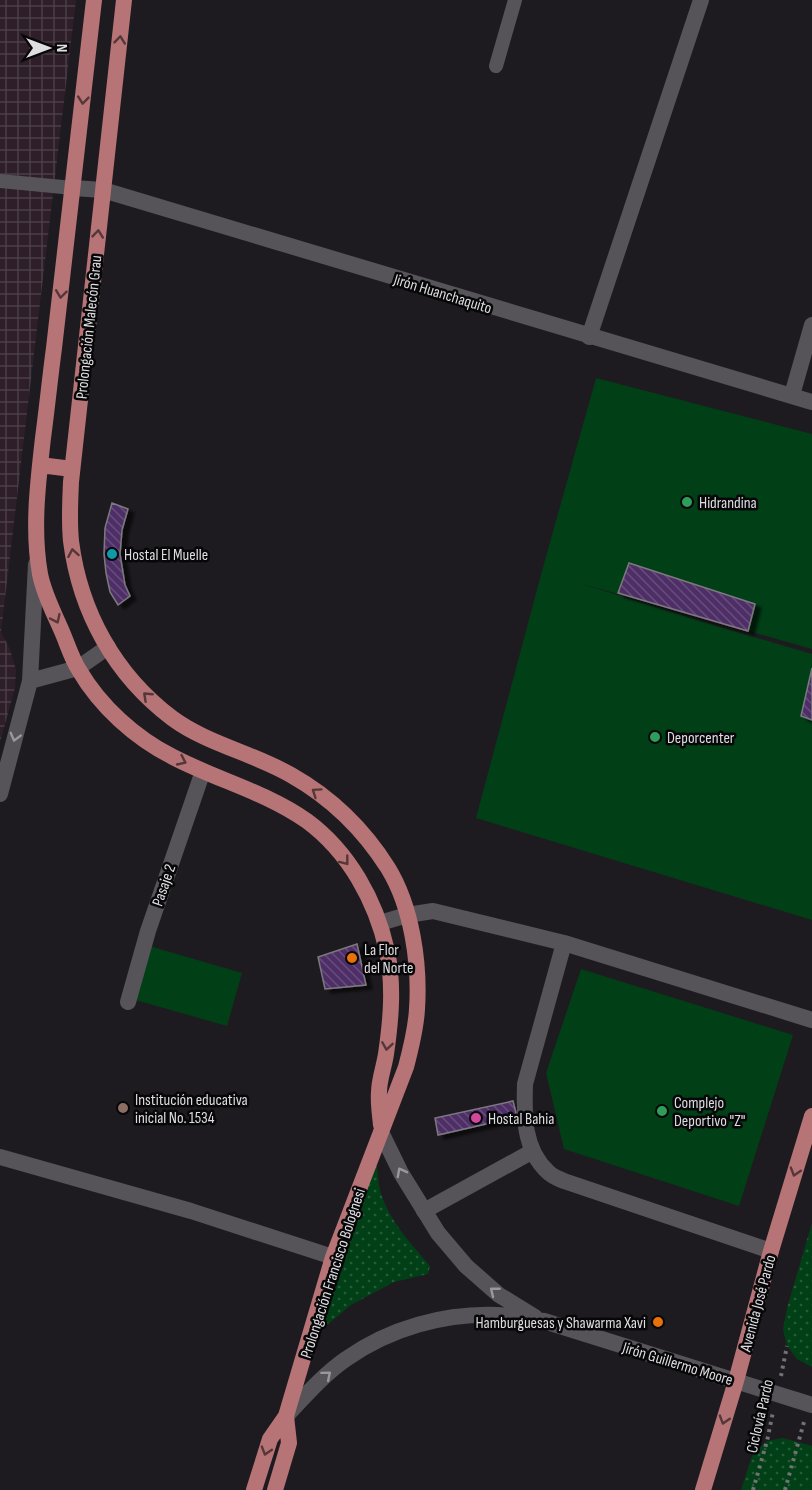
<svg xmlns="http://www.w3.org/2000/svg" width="812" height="1490" font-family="'Sofia Sans Condensed',sans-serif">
<defs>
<pattern id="industrial-grid" width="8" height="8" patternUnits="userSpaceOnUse" patternTransform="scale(1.5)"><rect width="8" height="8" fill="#2d1e28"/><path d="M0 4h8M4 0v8" fill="none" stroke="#4b3e47"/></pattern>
<pattern id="park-dots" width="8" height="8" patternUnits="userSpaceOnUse" patternTransform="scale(1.5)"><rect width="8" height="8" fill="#013f17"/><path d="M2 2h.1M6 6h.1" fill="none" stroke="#265a38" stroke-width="1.8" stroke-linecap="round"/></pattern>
<pattern id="building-back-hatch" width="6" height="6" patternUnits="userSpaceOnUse" patternTransform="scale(1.5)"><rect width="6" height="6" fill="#4e2f66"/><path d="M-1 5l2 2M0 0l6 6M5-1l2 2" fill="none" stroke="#674d7c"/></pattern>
<filter id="shadow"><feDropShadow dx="6" dy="4" stdDeviation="1.5" flood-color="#0009"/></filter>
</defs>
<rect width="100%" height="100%" fill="#1e1b20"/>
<path fill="url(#industrial-grid)" d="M 0,0 L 76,0 L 1,632 L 10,649 L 16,670 L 15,688 L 0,742 Z"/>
<path fill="#013f17" d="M 596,378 L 812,434 L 812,649 L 579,583 L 713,625 L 812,654 L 812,920 L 476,818 L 542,571 Z
M 146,945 L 242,973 L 227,1026 L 132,999 Z
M 581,969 L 793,1035 L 739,1206 L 564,1149 L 546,1073 Z"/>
<path fill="url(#park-dots)" d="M 372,1163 L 377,1166 C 378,1172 378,1179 379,1185 C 385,1217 410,1242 430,1266 L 428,1274 L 394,1282 L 351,1305 L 327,1325 L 321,1325 Z
M 812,1223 L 812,1367 L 797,1359 L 787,1346 L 783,1329 L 787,1308 Z
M 783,1438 L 812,1446 L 812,1490 L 741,1490 L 753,1453 L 767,1441 Z"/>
<path fill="url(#building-back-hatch)" stroke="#7c797f" stroke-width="1.5" filter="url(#shadow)" d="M 112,503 L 128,509 L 122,530 L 120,554 L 125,585 L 130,596 L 118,605 L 110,592 L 106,573 L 104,554 L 105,528 Z
M 629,563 L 755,604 L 748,631 L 618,593 Z
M 812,668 L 812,720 L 801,716 Z
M 357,944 L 366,985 L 325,989 L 318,957 Z
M 513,1101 L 517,1117 L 438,1135 L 435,1118 Z"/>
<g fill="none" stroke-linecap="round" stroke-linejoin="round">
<path stroke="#737175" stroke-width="4" stroke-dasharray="3 4.5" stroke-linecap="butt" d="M 781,1376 L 787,1346
M 753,1490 L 767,1441 L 773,1412
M 785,1490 L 804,1422"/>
<path stroke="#565359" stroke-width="14" d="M 496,66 L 515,0
M 0,181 L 73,188"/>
<path stroke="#565359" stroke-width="16" d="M 128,1002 L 148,931 L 203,771"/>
<path stroke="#565359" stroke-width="16" d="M 73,188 L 103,190 L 812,402
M 589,337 L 701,0
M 792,395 L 812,325
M 30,681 L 78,668 L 108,647
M 0,794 L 30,681 L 36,564
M 380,923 L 407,915 L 433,911 L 564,943 L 812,1020
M 564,943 L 525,1084 C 524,1115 523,1149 548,1172 C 552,1176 559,1179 564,1181 L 771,1251
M 0,1157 L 191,1211 L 333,1257
M 424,1211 L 533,1151"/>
<path stroke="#565359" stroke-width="16" d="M 381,1132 L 401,1173 L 438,1233 L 466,1266 L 499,1295 L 535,1317
M 286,1416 C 305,1396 323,1375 346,1359 C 390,1328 444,1313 498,1315 C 513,1316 529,1319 544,1321 L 812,1405"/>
<path stroke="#b67476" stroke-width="16" d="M 94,0 C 81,116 68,232 54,348 C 50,378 47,408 43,438 C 38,482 32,529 40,574 C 44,595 55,615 63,634 C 68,646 72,659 79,670 C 100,706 135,738 173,757 C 217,780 266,792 307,821 C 349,852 376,901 387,951 C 394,985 391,1020 386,1054 C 384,1067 379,1080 379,1092 C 378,1103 380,1114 381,1125
M 124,0 L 71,482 C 70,502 69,521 71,541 C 80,612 115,675 172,718 C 207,744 253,753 291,775 C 330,797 364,830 388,868 C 412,907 420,964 417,1009 C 416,1028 411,1048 406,1067 L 333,1257 L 286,1416 L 270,1439 L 254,1490
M 40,465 L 72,469
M 275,1490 L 289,1443 L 286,1416
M 703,1490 L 736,1381 L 771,1251 L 812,1116"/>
</g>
<defs><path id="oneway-chevron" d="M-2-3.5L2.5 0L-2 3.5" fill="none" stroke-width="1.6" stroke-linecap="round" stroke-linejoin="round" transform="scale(1.5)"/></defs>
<g stroke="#563739">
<use href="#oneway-chevron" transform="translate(120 40) rotate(-84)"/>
<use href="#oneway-chevron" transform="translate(83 100) rotate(96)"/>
<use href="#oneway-chevron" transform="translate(98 234) rotate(-84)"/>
<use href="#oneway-chevron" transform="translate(61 294) rotate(97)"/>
<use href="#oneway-chevron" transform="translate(73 553) rotate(-100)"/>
<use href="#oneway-chevron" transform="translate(56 619) rotate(65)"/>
<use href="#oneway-chevron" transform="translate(147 696) rotate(-137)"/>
<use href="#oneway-chevron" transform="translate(182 761) rotate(25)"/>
<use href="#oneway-chevron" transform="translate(316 792) rotate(-145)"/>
<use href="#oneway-chevron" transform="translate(345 861) rotate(52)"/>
<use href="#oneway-chevron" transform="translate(387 1046) rotate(99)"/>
<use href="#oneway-chevron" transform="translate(795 1172) rotate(107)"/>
<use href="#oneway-chevron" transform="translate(724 1420) rotate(107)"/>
<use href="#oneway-chevron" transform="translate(266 1451) rotate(107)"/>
</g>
<g stroke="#9a989c">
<use href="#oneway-chevron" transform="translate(15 737) rotate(105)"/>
<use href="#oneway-chevron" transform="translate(401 1172) rotate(-118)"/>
<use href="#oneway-chevron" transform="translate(494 1291) rotate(-141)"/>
<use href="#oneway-chevron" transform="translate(327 1375) rotate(-40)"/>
</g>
<g fill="#2e9e5b" stroke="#070608" stroke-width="2">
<circle cx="687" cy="502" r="6"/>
<circle cx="655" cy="737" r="6"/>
<circle cx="662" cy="1111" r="6"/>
</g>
<circle fill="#0f9aa8" stroke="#070608" stroke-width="2" cx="112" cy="554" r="6"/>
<g fill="#e8710a" stroke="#070608" stroke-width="2">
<circle cx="352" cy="958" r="6"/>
<circle cx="658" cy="1322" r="6"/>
</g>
<circle fill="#8d6e63" stroke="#070608" stroke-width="2" cx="123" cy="1108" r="6"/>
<circle fill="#d1479c" stroke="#070608" stroke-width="2" cx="476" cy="1118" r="6"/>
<g text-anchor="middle" stroke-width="5" stroke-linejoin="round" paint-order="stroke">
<g font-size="16" fill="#dedde0" stroke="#070608">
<text transform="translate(443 293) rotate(17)" y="6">Jirón Huanchaquito</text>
<text transform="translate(88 327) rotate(-84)" y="6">Prolongación Malecón Grau</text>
<text transform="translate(163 885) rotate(-71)" y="6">Pasaje 2</text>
<text transform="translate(332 1273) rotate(-72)" y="6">Prolongación Francisco Bolognesi</text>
<text transform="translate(757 1303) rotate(-75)" y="6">Avenida José Pardo</text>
<text transform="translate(678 1363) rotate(17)" y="6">Jirón Guillermo Moore</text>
<text transform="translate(759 1416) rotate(-77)" y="6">Ciclovía Pardo</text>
</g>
<g font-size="16" fill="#dedde0" stroke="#070608" text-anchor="start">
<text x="699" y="508">Hidrandina</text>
<text x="124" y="560">Hostal El Muelle</text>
<text x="667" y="743">Deporcenter</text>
<text x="364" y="955">La Flor<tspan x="364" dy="18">del Norte</tspan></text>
<text x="135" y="1105">Institución educativa<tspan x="135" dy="18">inicial No. 1534</tspan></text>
<text x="674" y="1108">Complejo<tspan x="674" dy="18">Deportivo "Z"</tspan></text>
<text x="488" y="1124">Hostal Bahia</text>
<text x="646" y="1328" text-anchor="end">Hamburguesas y Shawarma Xavi</text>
</g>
</g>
<g transform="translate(48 48) rotate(90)" stroke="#070608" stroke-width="4.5" paint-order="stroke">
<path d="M0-4.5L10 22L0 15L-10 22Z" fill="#dedde0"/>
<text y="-9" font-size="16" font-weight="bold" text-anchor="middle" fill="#dedde0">N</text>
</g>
</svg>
